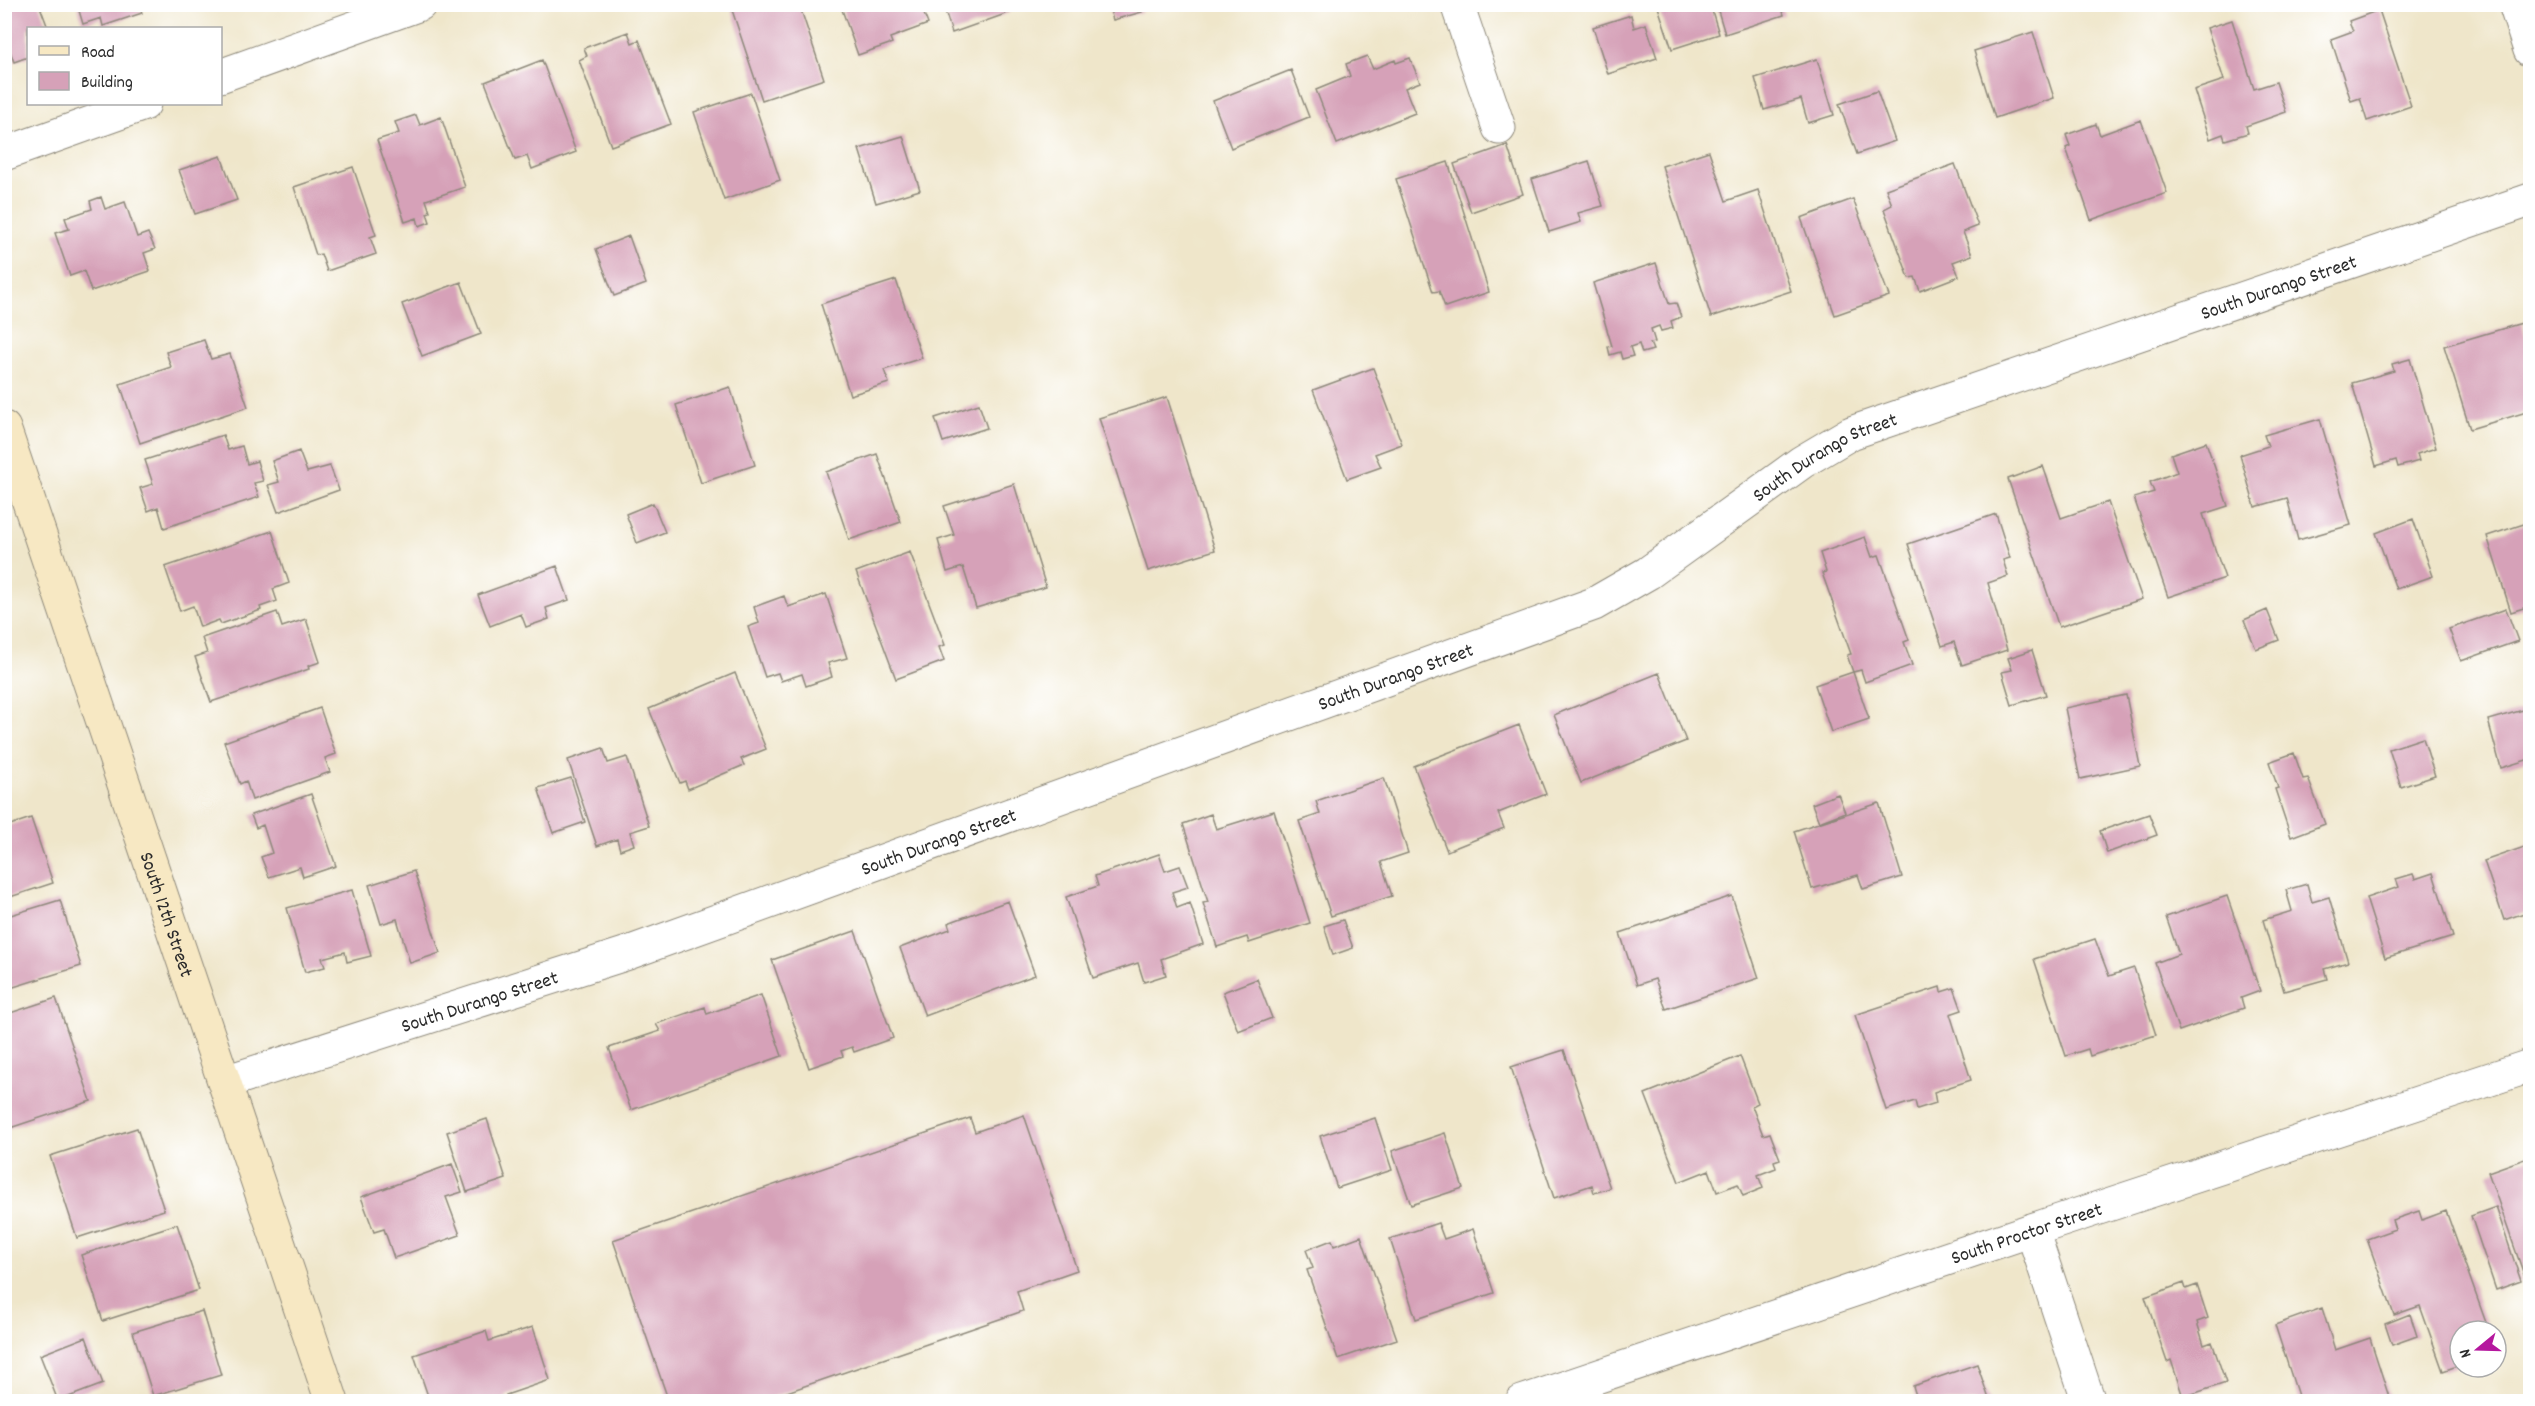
<svg xmlns="http://www.w3.org/2000/svg" width="2535" height="1406" font-family="Dekko,sans-serif">
<rect width="100%" height="100%" fill="#fff"/>
<filter id="ink" filterUnits="userSpaceOnUse"><feTurbulence type="fractalNoise" baseFrequency=".0167" numOctaves="2"/><feDisplacementMap in="SourceGraphic" scale="12" xChannelSelector="R" yChannelSelector="G"/><feConvolveMatrix kernelMatrix="1 2 1 2 8 2 1 2 1" color-interpolation-filters="sRGB"/></filter>
<filter id="wash" filterUnits="userSpaceOnUse"><feTurbulence type="fractalNoise" baseFrequency=".008" numOctaves="4" result="noise"/><feDisplacementMap in="SourceGraphic" scale="24" xChannelSelector="R" yChannelSelector="G"/><feGaussianBlur stdDeviation="1.35" result="paint"/><feColorMatrix in="noise" values="0 0 0 0 0 0 0 0 0 0 0 0 0 0 0 0 0 1.4 0 .05"/><feComposite in="paint" operator="in"/></filter>
<g filter="url(#wash)">
<rect width="100%" height="100%" fill="#efe6ca"/>
<g id="blocks">
<path fill="#d6a1b8" d="M 4,4 L 39,4 L 48,28 L 28,28 L 28,57 L 14,62 L 10,51 L 4,53 Z
M 77,4 L 139,4 L 142,13 L 103,26 L 101,18 L 83,24 Z
M 730,4 L 799,4 L 824,79 L 762,100 Z
M 840,4 L 920,4 L 928,24 L 890,38 L 892,43 L 858,55 Z
M 943,4 L 1009,4 L 1011,12 L 952,33 Z
M 1108,4 L 1140,4 L 1142,12 L 1113,20 Z
M 1657,4 L 1710,4 L 1719,34 L 1672,49 Z
M 1716,4 L 1781,4 L 1784,15 L 1725,34 Z
M 2379,10 L 2411,106 L 2367,121 L 2360,98 L 2351,101 L 2331,39 L 2353,31 L 2349,21 Z
M 1631,15 L 1634,28 L 1646,24 L 1657,58 L 1608,74 L 1593,27 Z
M 2232,20 L 2254,89 L 2276,82 L 2286,112 L 2246,126 L 2248,133 L 2225,140 L 2223,134 L 2210,139 L 2194,90 L 2224,80 L 2207,28 Z
M 628,32 L 632,43 L 639,40 L 671,124 L 611,146 L 579,60 L 587,56 L 584,48 Z
M 2033,32 L 2054,98 L 1995,118 L 1974,51 Z
M 1367,56 L 1373,69 L 1395,60 L 1396,63 L 1410,58 L 1420,82 L 1405,88 L 1415,113 L 1337,144 L 1316,90 L 1350,76 L 1346,64 Z
M 1817,59 L 1834,115 L 1808,123 L 1801,99 L 1764,110 L 1755,78 Z
M 542,60 L 576,152 L 532,169 L 527,156 L 515,160 L 485,82 Z
M 1291,70 L 1309,117 L 1231,148 L 1213,101 Z
M 1877,91 L 1895,141 L 1857,154 L 1839,104 Z
M 751,93 L 780,180 L 724,200 L 694,112 Z
M 416,115 L 420,125 L 441,117 L 465,187 L 426,200 L 430,212 L 427,213 L 430,222 L 419,226 L 417,218 L 405,222 L 377,140 L 399,133 L 395,122 Z
M 2141,120 L 2167,193 L 2091,220 L 2066,148 L 2070,146 L 2066,135 L 2096,124 L 2100,135 Z
M 903,136 L 920,190 L 876,203 L 859,149 Z
M 1507,145 L 1523,194 L 1471,212 L 1454,164 Z
M 1709,151 L 1726,201 L 1758,190 L 1791,291 L 1711,317 L 1662,166 Z
M 221,156 L 237,200 L 195,214 L 179,170 Z
M 1589,161 L 1603,206 L 1578,213 L 1581,222 L 1549,232 L 1532,179 Z
M 1448,162 L 1489,292 L 1445,307 L 1439,291 L 1433,292 L 1396,179 Z
M 1955,164 L 1978,226 L 1963,232 L 1972,255 L 1953,262 L 1959,276 L 1920,291 L 1915,277 L 1909,278 L 1884,209 L 1892,205 L 1886,189 Z
M 353,167 L 376,235 L 370,237 L 376,254 L 327,271 L 321,254 L 316,255 L 294,187 Z
M 101,197 L 105,209 L 125,202 L 137,237 L 148,233 L 155,249 L 144,253 L 150,271 L 91,291 L 84,271 L 70,276 L 55,233 L 69,229 L 65,218 L 92,209 L 90,201 Z
M 1853,199 L 1889,296 L 1835,315 L 1801,218 Z
M 629,236 L 646,284 L 614,296 L 596,249 Z
M 1656,263 L 1669,304 L 1676,303 L 1681,317 L 1671,321 L 1673,328 L 1661,331 L 1659,326 L 1651,329 L 1655,342 L 1650,343 L 1653,350 L 1642,353 L 1639,344 L 1630,347 L 1633,356 L 1622,359 L 1620,352 L 1610,355 L 1608,347 L 1612,346 L 1593,283 Z
M 896,280 L 922,358 L 884,370 L 889,383 L 850,395 L 821,304 Z
M 461,282 L 481,334 L 422,356 L 402,304 Z
M 2522,323 L 2530,353 L 2530,411 L 2470,429 L 2444,346 Z
M 204,340 L 211,359 L 230,354 L 248,407 L 140,443 L 120,384 L 171,367 L 166,352 Z
M 2410,359 L 2436,448 L 2417,454 L 2419,461 L 2398,467 L 2396,460 L 2376,466 L 2352,383 L 2394,371 L 2392,364 Z
M 1373,368 L 1402,444 L 1375,454 L 1381,467 L 1347,479 L 1313,390 Z
M 730,387 L 755,465 L 701,483 L 676,405 Z
M 1167,397 L 1215,550 L 1148,571 L 1099,418 Z
M 979,404 L 987,428 L 943,442 L 935,418 Z
M 2320,419 L 2351,525 L 2298,540 L 2287,498 L 2255,507 L 2240,455 L 2268,446 L 2264,435 Z
M 223,435 L 228,450 L 242,446 L 247,464 L 257,461 L 263,481 L 254,483 L 259,497 L 164,528 L 158,507 L 148,511 L 140,488 L 153,484 L 145,460 Z
M 2206,442 L 2228,506 L 2203,514 L 2225,578 L 2168,597 L 2134,498 L 2154,492 L 2150,482 L 2177,472 L 2171,454 Z
M 299,451 L 307,472 L 330,466 L 339,490 L 278,512 L 268,485 L 279,482 L 272,461 Z
M 877,454 L 901,522 L 849,540 L 826,472 Z
M 2043,466 L 2061,518 L 2108,502 L 2142,599 L 2059,627 L 2008,479 Z
M 1014,484 L 1046,587 L 976,608 L 963,567 L 947,572 L 938,540 L 954,535 L 944,506 Z
M 653,503 L 665,532 L 637,543 L 626,514 Z
M 1996,514 L 2010,558 L 2003,560 L 2008,576 L 1988,583 L 2007,650 L 1962,665 L 1954,642 L 1942,646 L 1908,544 Z
M 2413,519 L 2433,576 L 2396,589 L 2376,533 Z
M 2530,522 L 2530,606 L 2511,612 L 2487,536 Z
M 272,531 L 289,583 L 273,589 L 277,601 L 260,607 L 261,610 L 221,624 L 219,620 L 200,627 L 193,606 L 180,611 L 165,567 Z
M 1865,537 L 1872,557 L 1879,555 L 1909,640 L 1904,642 L 1912,665 L 1865,682 L 1861,670 L 1853,672 L 1847,655 L 1851,654 L 1822,573 L 1826,572 L 1820,553 Z
M 910,552 L 945,645 L 939,647 L 944,661 L 896,679 L 856,572 Z
M 557,566 L 569,600 L 546,608 L 549,619 L 526,627 L 521,614 L 490,626 L 478,595 Z
M 826,594 L 847,658 L 828,663 L 832,677 L 806,686 L 802,674 L 781,681 L 778,673 L 765,677 L 748,627 L 759,623 L 754,607 L 784,596 L 788,607 Z
M 2506,609 L 2518,641 L 2461,661 L 2449,629 Z
M 2267,610 L 2279,640 L 2256,649 L 2244,620 Z
M 277,612 L 282,627 L 306,619 L 320,662 L 308,666 L 309,669 L 211,702 L 195,657 L 207,653 L 202,638 Z
M 2032,650 L 2046,695 L 2012,705 L 2002,672 L 2012,670 L 2008,658 Z
M 1853,672 L 1869,719 L 1831,732 L 1815,685 Z
M 735,673 L 766,749 L 741,759 L 744,765 L 688,789 L 685,781 L 680,783 L 649,709 Z
M 1659,673 L 1686,741 L 1581,783 L 1554,715 Z
M 2126,695 L 2140,766 L 2080,779 L 2065,708 Z
M 320,708 L 336,754 L 325,758 L 330,772 L 252,800 L 246,781 L 240,784 L 224,742 Z
M 2530,708 L 2530,759 L 2501,768 L 2488,720 Z
M 1519,725 L 1546,794 L 1498,813 L 1504,828 L 1447,851 L 1414,766 Z
M 2423,738 L 2435,776 L 2401,787 L 2389,749 Z
M 603,748 L 608,763 L 627,757 L 649,826 L 630,832 L 634,845 L 620,850 L 617,839 L 597,846 L 568,760 Z
M 2294,753 L 2303,779 L 2308,778 L 2325,824 L 2291,837 L 2275,789 L 2278,788 L 2269,762 Z
M 571,778 L 585,822 L 553,833 L 538,788 Z
M 1384,778 L 1408,853 L 1381,862 L 1392,896 L 1331,916 L 1299,821 L 1320,814 L 1316,801 Z
M 311,794 L 336,866 L 303,877 L 300,867 L 269,877 L 261,857 L 272,853 L 263,825 L 256,828 L 251,815 Z
M 1838,794 L 1845,812 L 1819,822 L 1812,804 Z
M 1879,803 L 1902,877 L 1863,889 L 1858,875 L 1812,889 L 1794,831 Z
M 1274,811 L 1310,923 L 1249,943 L 1247,937 L 1217,947 L 1203,903 L 1208,902 L 1183,824 L 1211,814 L 1216,829 Z
M 2149,814 L 2157,835 L 2107,853 L 2100,831 Z
M 31,818 L 53,883 L 4,899 L 4,827 Z
M 2530,845 L 2530,911 L 2504,920 L 2484,861 Z
M 1159,854 L 1165,871 L 1180,866 L 1188,887 L 1172,892 L 1177,908 L 1190,903 L 1203,944 L 1161,959 L 1166,975 L 1144,982 L 1138,963 L 1093,978 L 1066,897 L 1098,886 L 1095,876 Z
M 414,871 L 440,953 L 410,963 L 397,919 L 381,924 L 369,885 Z
M 2433,873 L 2453,937 L 2385,958 L 2366,898 L 2399,887 L 2396,879 L 2413,874 L 2415,879 Z
M 2307,884 L 2312,902 L 2329,897 L 2348,962 L 2324,969 L 2327,979 L 2284,991 L 2263,920 L 2292,911 L 2286,890 Z
M 352,890 L 371,956 L 347,962 L 345,952 L 322,958 L 325,967 L 305,972 L 287,908 Z
M 1732,896 L 1759,978 L 1666,1009 L 1655,979 L 1637,985 L 1620,933 Z
M 2227,896 L 2260,991 L 2241,998 L 2244,1008 L 2179,1031 L 2155,963 L 2179,954 L 2166,917 Z
M 60,900 L 81,966 L 4,990 L 4,917 Z
M 1008,901 L 1035,975 L 925,1016 L 900,948 L 950,929 L 948,923 Z
M 1343,920 L 1353,948 L 1333,955 L 1324,926 Z
M 855,931 L 893,1038 L 854,1052 L 852,1047 L 841,1051 L 843,1056 L 809,1068 L 772,960 Z
M 2095,939 L 2109,976 L 2134,968 L 2156,1035 L 2090,1056 L 2088,1049 L 2066,1056 L 2034,959 Z
M 1257,979 L 1272,1018 L 1238,1031 L 1223,992 Z
M 1940,987 L 1941,992 L 1954,988 L 1962,1010 L 1950,1014 L 1971,1080 L 1934,1092 L 1936,1103 L 1917,1109 L 1915,1101 L 1886,1110 L 1855,1015 Z
M 761,995 L 782,1056 L 631,1110 L 609,1048 L 660,1031 L 656,1024 L 705,1007 L 707,1014 Z
M 56,998 L 91,1101 L 4,1130 L 4,1015 Z
M 1564,1050 L 1610,1188 L 1594,1193 L 1592,1185 L 1554,1198 L 1511,1067 Z
M 1740,1056 L 1758,1103 L 1752,1106 L 1763,1135 L 1770,1133 L 1780,1159 L 1774,1161 L 1776,1168 L 1758,1175 L 1763,1188 L 1743,1196 L 1738,1184 L 1717,1192 L 1709,1170 L 1679,1182 L 1645,1094 Z
M 1024,1115 L 1077,1270 L 1017,1291 L 1023,1311 L 758,1402 L 669,1402 L 613,1240 L 970,1118 L 975,1132 Z
M 1375,1118 L 1392,1170 L 1337,1188 L 1320,1136 Z
M 487,1119 L 506,1179 L 467,1192 L 447,1132 Z
M 137,1128 L 164,1210 L 77,1238 L 50,1156 Z
M 1445,1133 L 1463,1188 L 1411,1205 L 1392,1151 Z
M 2530,1157 L 2530,1285 L 2528,1286 L 2488,1172 Z
M 452,1164 L 462,1192 L 446,1197 L 460,1235 L 394,1258 L 384,1229 L 374,1232 L 361,1197 Z
M 2496,1207 L 2521,1281 L 2496,1290 L 2471,1216 Z
M 2419,1211 L 2422,1220 L 2446,1211 L 2489,1331 L 2460,1331 L 2460,1365 L 2443,1371 L 2420,1306 L 2394,1315 L 2367,1239 L 2395,1229 L 2392,1220 Z
M 1438,1223 L 1444,1239 L 1473,1229 L 1494,1293 L 1416,1319 L 1390,1239 Z
M 177,1224 L 199,1290 L 103,1321 L 81,1255 Z
M 1361,1236 L 1397,1339 L 1338,1359 L 1307,1270 L 1313,1268 L 1306,1250 L 1332,1240 L 1334,1246 Z
M 2184,1283 L 2186,1289 L 2197,1285 L 2208,1318 L 2197,1322 L 2204,1345 L 2212,1342 L 2226,1383 L 2183,1397 L 2171,1360 L 2167,1362 L 2145,1297 Z
M 2322,1308 L 2335,1350 L 2370,1338 L 2389,1397 L 2377,1402 L 2300,1402 L 2275,1325 Z
M 202,1311 L 221,1375 L 153,1396 L 133,1332 Z
M 2410,1314 L 2417,1336 L 2392,1345 L 2385,1324 Z
M 533,1327 L 550,1380 L 506,1395 L 507,1398 L 498,1402 L 430,1402 L 414,1355 L 486,1331 L 489,1341 Z
M 86,1337 L 103,1384 L 58,1401 L 40,1355 Z
M 1977,1364 L 1990,1402 L 1918,1402 L 1913,1386 Z"/>
</g>
</g>
<g filter="url(#ink)">
<use href="#blocks" fill-opacity="0" stroke="#8d887a" stroke-width="1.5"/>
<g fill="none" stroke-linecap="round" stroke-linejoin="round">
<defs>
<g id="minor">
<path d="M 1457,4 L 1499,128"/>
<path d="M 2515,4 L 2530,50"/>
<path d="M 220,76 L 420,4"/>
<path d="M 4,154 L 144,104"/>
<path id="s1" d="M 225,1082 L 628,953 L 1594,604 L 1648,573 L 1802,462 L 1851,433 L 2530,200"/>
<path d="M 2032,1230 L 2089,1402"/>
</g>
<g id="tertiary">
<path id="s2" d="M 1522,1402 L 2050,1224 L 2530,1066"/>
</g>
<g id="secondary">
<path id="s3" d="M 4,428 L 332,1402"/>
</g>
</defs>
<use href="#minor" stroke="#8d887a" stroke-width="35"/>
<use href="#tertiary" stroke="#8d887a" stroke-width="35"/>
<use href="#secondary" stroke="#8d887a" stroke-width="35"/>
<use href="#minor" stroke="#fff" stroke-width="33"/>
<use href="#tertiary" stroke="#fff" stroke-width="33"/>
<use href="#secondary" stroke="#f7e8c3" stroke-width="33"/>
</g>
</g>
<g text-anchor="middle" stroke-width="4.5" stroke-linejoin="round" paint-order="stroke">
<g font-size="20" fill="#2b2b2b" stroke="#fff">
<text dy="7" stroke="none"><textPath href="#s1" startOffset="2211">South Durango Street</textPath></text>
<text dy="7" stroke="none"><textPath href="#s1" startOffset="1725">South Durango Street</textPath></text>
<text dy="7" stroke="none"><textPath href="#s1" startOffset="1239">South Durango Street</textPath></text>
<text dy="7" stroke="none"><textPath href="#s1" startOffset="753">South Durango Street</textPath></text>
<text dy="7" stroke="none"><textPath href="#s3" startOffset="513">South 12th Street</textPath></text>
<text dy="7" stroke="none"><textPath href="#s1" startOffset="267">South Durango Street</textPath></text>
<text dy="7" stroke="none"><textPath href="#s2" startOffset="532">South Proctor Street</textPath></text>
</g>
</g>
<rect width="2535" height="1406" fill="none" stroke="#fff" stroke-width="24"/>
<rect x="27" y="27" width="195" height="78" fill="#ffffff" stroke="#aaaaaa" stroke-width="1.5"/>
<rect x="39" y="46" width="30" height="9" fill="#f7e8c3" stroke="#aaaaaa" stroke-width="1.5"/>
<text x="81" y="57" font-size="18" fill="#2b2b2b">Road</text>
<rect x="39" y="72" width="30" height="18" fill="#d6a1b8" stroke="#aaaaaa" stroke-width="1.5"/>
<text x="81" y="87" font-size="18" fill="#2b2b2b">Building</text>
<g transform="translate(2478 1349) rotate(251)"><circle r="28" fill="#ffffff" stroke="#aaaaaa" stroke-width="1.5"/>
<path d="M0-4.5L10 22L0 15L-10 22Z" fill="#b5179e"/>
<text y="-9" font-size="16" font-weight="bold" text-anchor="middle" fill="#2b2b2b">N</text>
</g>
</svg>
